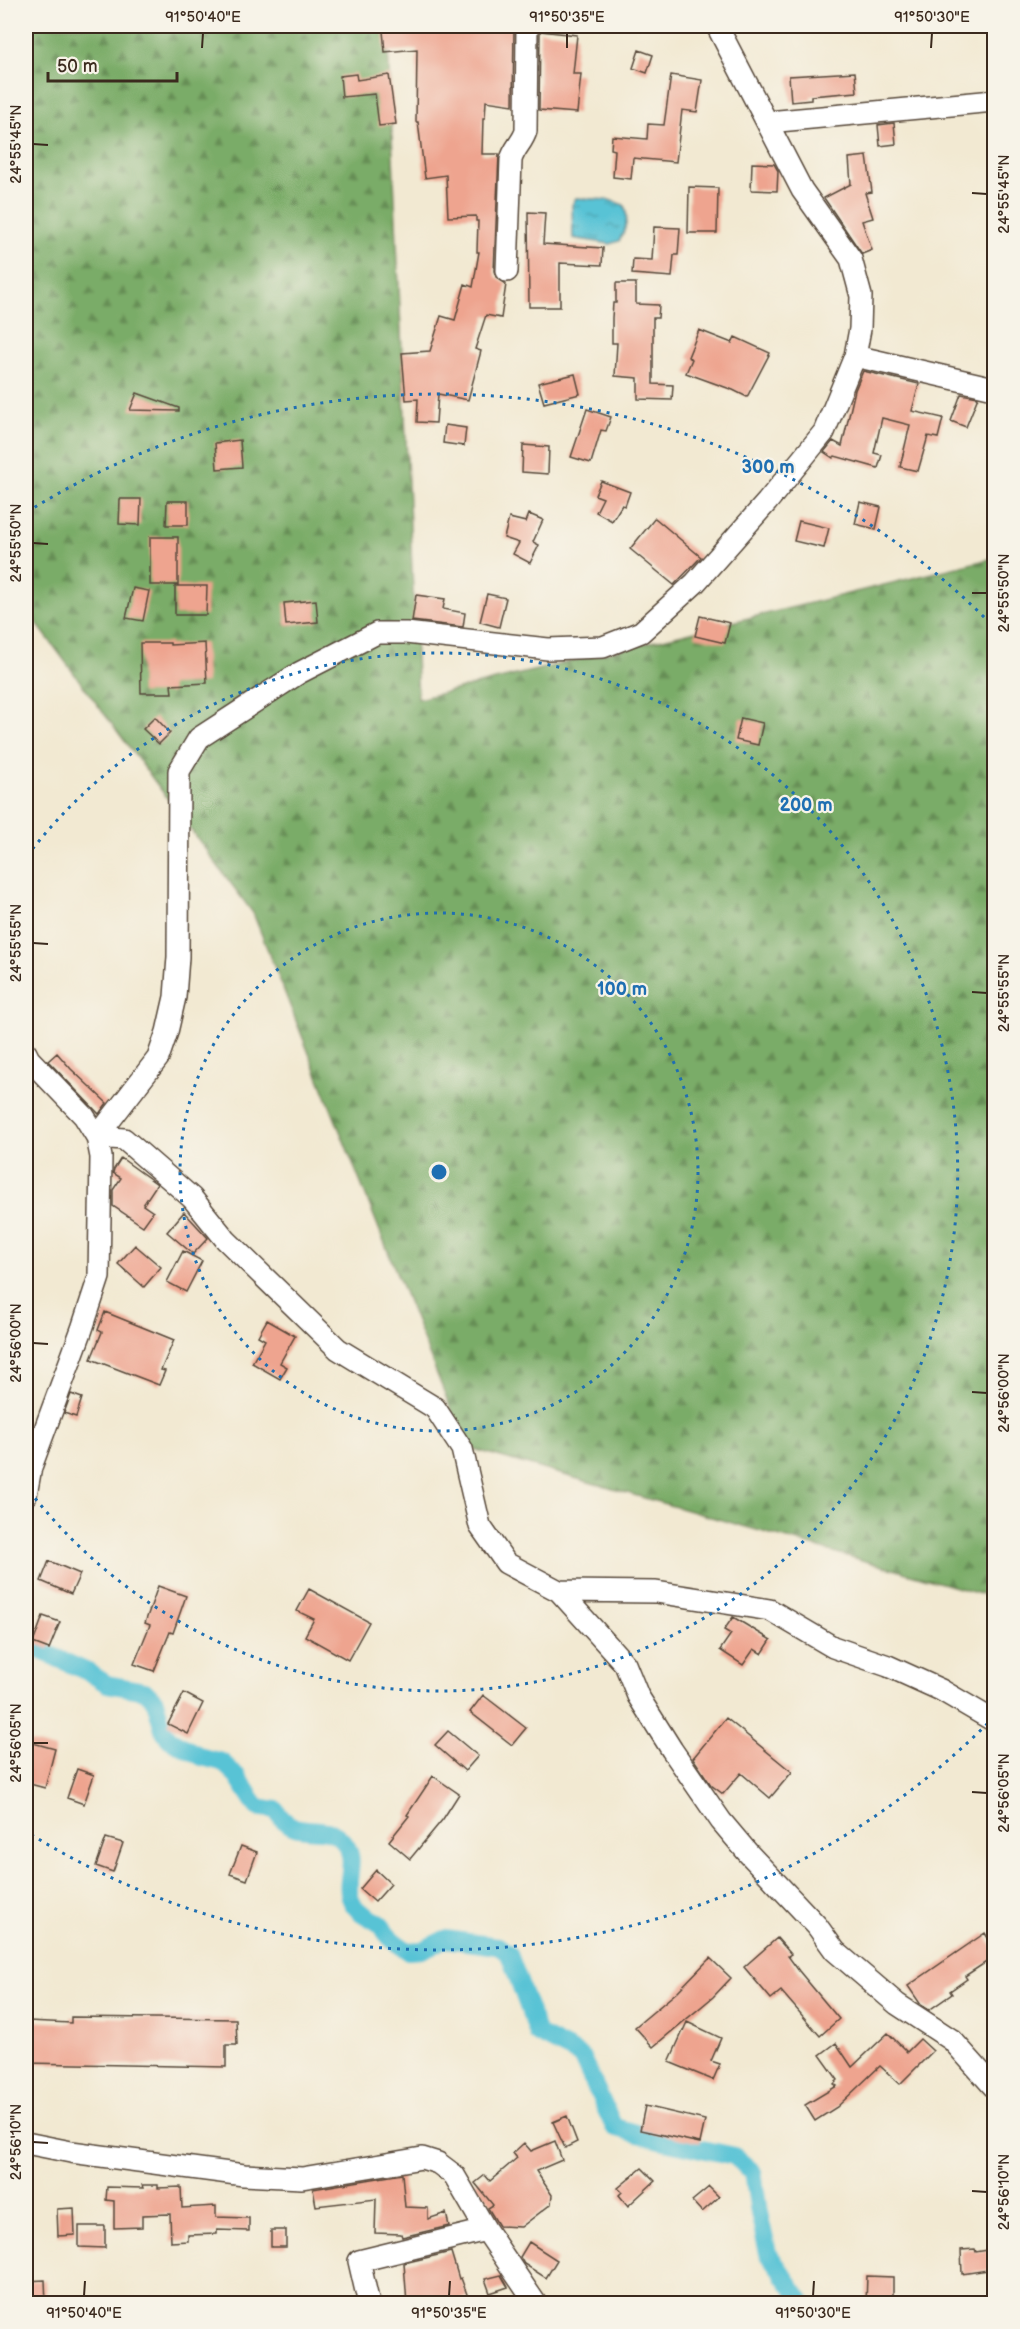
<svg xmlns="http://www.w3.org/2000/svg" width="1020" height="2329" font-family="'Balsamiq Sans',sans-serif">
<defs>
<pattern id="forest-firs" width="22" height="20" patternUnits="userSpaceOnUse" patternTransform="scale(1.5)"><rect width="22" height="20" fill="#7aac67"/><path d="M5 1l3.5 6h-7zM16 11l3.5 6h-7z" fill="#658c54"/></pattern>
<pattern id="water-ripples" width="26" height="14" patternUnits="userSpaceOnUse" patternTransform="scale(1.5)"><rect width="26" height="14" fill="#59c3d5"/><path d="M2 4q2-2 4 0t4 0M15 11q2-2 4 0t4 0" fill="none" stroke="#4b9fac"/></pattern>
</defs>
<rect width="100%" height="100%" fill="#f7f3e8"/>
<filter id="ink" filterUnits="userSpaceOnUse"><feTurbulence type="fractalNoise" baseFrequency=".0167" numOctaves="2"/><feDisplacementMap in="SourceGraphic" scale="12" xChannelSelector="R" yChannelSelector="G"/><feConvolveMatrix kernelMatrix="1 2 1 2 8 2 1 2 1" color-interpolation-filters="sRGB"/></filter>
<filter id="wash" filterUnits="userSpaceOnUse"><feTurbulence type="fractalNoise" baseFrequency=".008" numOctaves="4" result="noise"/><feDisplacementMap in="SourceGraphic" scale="24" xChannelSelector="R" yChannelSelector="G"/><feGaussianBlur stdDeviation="1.35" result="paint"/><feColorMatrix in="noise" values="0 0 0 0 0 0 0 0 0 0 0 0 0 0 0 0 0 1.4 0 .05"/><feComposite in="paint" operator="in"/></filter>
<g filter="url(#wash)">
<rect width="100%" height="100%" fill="#f2e9d2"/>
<path fill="url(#forest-firs)" stroke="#5a6b42" stroke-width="1.5" d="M 26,26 L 387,26 L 418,699 L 994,558 L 994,1598 L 466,1447 L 253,913 L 26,609 Z"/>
<path fill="url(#water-ripples)" stroke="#4a767a" stroke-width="1.5" d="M 576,198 L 609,200 L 624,205 C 629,219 626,229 619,241 L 610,244 L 573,238 L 572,205 Z"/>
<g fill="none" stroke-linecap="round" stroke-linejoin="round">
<path stroke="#59c3d5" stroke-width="18" d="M 26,1644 L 90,1673 L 107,1684 L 145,1691 L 155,1701 L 163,1729 L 169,1739 L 202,1757 L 222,1762 L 237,1776 L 257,1807 L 276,1810 C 294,1842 321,1820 340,1838 C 362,1859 342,1879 351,1900 C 358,1916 372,1916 382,1926 C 384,1929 385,1932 387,1934 C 392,1941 401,1946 408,1951 L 422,1950 L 445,1939 L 498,1946 L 509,1954 L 538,2034 L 581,2056 L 614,2127 L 660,2140 L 734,2156 L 753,2172 L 759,2213 L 768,2253 L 804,2304"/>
</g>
<g id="blocks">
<path fill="#eea48f" d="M 413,26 L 514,26 L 513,105 L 486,101 L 485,118 L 483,118 L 482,154 L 499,154 L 494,271 L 496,277 L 506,284 L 501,318 L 486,315 L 475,349 L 481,351 L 468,400 L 438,394 L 436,423 L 417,422 L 418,399 L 406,400 L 402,353 L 430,351 L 441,316 L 455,320 L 465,284 L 473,287 L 479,252 L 477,252 L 478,221 L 476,221 L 476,216 L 448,217 L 446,175 L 425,178 L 418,122 L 416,122 L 417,49 L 385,52 L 383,31 L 413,28 Z
M 540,31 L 577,35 L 573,74 L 581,74 L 577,113 L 539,110 Z
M 639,50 L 653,55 L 647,73 L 633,68 Z
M 855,72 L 857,92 L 811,96 L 811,100 L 791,102 L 789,76 Z
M 356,74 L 357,80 L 389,75 L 396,124 L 379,126 L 375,94 L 342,97 L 340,76 Z
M 671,75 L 702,80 L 697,112 L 682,110 L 676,162 L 633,158 L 631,179 L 613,177 L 615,150 L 611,149 L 612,136 L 647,139 L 648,124 L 664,125 Z
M 894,123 L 896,144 L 880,146 L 878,125 Z
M 867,156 L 872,192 L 865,193 L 873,218 L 862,221 L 872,250 L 862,254 L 824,198 L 851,184 L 849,158 Z
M 752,163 L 774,164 L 778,171 L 777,191 L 751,190 Z
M 689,187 L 718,188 L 717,233 L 688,233 Z
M 528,212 L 545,213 L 543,244 L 603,248 L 602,265 L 560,263 L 560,307 L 529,307 Z
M 654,227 L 680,228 L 678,255 L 674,255 L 672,277 L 632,274 L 633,259 L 652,260 Z
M 616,283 L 636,283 L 636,304 L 659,305 L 658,318 L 653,318 L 653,384 L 673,385 L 672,400 L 638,399 L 638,378 L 615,376 L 617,343 L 612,343 L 612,318 L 613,303 L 616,303 Z
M 699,330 L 732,343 L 735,337 L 770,353 L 747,397 L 733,390 L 686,373 L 692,359 L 688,357 Z
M 863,371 L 919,384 L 912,411 L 943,418 L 938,438 L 928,436 L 918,471 L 900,467 L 910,425 L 882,418 L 874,453 L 882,455 L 878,468 L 835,456 L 833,458 L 824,452 L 833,441 L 842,446 L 855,390 Z
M 575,374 L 580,394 L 544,403 L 538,383 Z
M 137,393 L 179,408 L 179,411 L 130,410 Z
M 961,394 L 978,397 L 966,427 L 951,421 Z
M 587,409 L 611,417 L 606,431 L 601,430 L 591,463 L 571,457 Z
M 445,425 L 466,428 L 464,446 L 443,443 Z
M 240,440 L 242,467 L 217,469 L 215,443 Z
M 523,445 L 549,447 L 548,474 L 522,472 Z
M 601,481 L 630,492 L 625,506 L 622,505 L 612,521 L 596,512 L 603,498 L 595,495 Z
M 120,499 L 141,499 L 140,525 L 119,524 Z
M 167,501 L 188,501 L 188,525 L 166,525 Z
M 860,502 L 881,507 L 876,529 L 855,524 Z
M 529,514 L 543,520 L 533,542 L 539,545 L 530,563 L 513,554 L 519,543 L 504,538 L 509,518 L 526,522 Z
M 655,518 L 701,557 L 674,585 L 630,549 Z
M 799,521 L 829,528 L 824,548 L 794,541 Z
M 150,537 L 178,537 L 178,585 L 150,585 Z
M 175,586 L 207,586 L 206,615 L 175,615 Z
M 133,588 L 149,591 L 143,621 L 126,618 Z
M 487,594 L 506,598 L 499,627 L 480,622 Z
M 416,595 L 445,599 L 443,609 L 465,613 L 463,627 L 412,621 Z
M 316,600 L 318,622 L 286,625 L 284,603 Z
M 700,616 L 730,623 L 725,643 L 695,636 Z
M 140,643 L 170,643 L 170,645 L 205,643 L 207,683 L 171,685 L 172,693 L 141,693 Z
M 155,717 L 170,733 L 159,744 L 143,729 Z
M 741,718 L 763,723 L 758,745 L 736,740 Z
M 57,1053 L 71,1069 L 107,1103 L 99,1114 L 48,1061 Z
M 121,1158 L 157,1184 L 143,1205 L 153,1212 L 143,1226 L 113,1206 L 113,1190 L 121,1178 L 113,1173 L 114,1169 Z
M 184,1212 L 208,1238 L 193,1254 L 167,1232 Z
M 135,1245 L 161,1267 L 144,1287 L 118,1264 Z
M 183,1251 L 202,1261 L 186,1292 L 167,1282 Z
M 105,1312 L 174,1340 L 161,1370 L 165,1371 L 159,1385 L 91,1359 L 102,1332 L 98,1330 Z
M 267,1320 L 295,1336 L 280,1363 L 287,1367 L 280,1379 L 252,1363 L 265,1340 L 258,1336 Z
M 71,1394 L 82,1398 L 76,1417 L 64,1413 Z
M 49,1561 L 80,1574 L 71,1594 L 41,1581 Z
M 158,1586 L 186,1596 L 173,1633 L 170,1632 L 154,1671 L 134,1664 L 150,1625 L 145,1623 Z
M 309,1589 L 369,1622 L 348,1660 L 305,1636 L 314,1619 L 297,1611 Z
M 43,1616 L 60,1622 L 49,1649 L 33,1643 Z
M 733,1617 L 771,1640 L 762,1654 L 754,1649 L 743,1665 L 720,1650 L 731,1634 L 724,1630 Z
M 184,1693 L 203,1703 L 188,1734 L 168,1724 Z
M 483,1695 L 526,1728 L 512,1745 L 470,1712 Z
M 726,1718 L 792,1772 L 770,1798 L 741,1773 L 723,1794 L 711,1785 L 693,1758 Z
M 448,1731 L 478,1756 L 465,1771 L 435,1745 Z
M 26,1741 L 55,1749 L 45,1788 L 26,1783 Z
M 77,1769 L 94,1775 L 84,1804 L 67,1798 Z
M 433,1776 L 459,1794 L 443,1819 L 410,1859 L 389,1841 L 409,1816 L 407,1815 Z
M 106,1838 L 123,1843 L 113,1872 L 96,1866 Z
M 241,1846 L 257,1852 L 247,1880 L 230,1874 Z
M 376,1870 L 391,1884 L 375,1902 L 360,1889 Z
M 985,1933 L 994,1948 L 994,1957 L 965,1976 L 967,1979 L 950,1991 L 952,1994 L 929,2010 L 921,2005 L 908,1986 Z
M 777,1938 L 791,1954 L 788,1956 L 799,1971 L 839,2019 L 820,2036 L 781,1991 L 771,1999 L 744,1967 Z
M 710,1958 L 731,1978 L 713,1997 L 653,2047 L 635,2027 L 677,1992 Z
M 71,2017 L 236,2019 L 237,2045 L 226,2045 L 226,2067 L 26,2063 L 28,2021 L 71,2023 Z
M 687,2022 L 721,2038 L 711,2061 L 720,2064 L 713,2080 L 669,2062 Z
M 888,2033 L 907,2052 L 920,2039 L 933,2051 L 900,2084 L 880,2066 L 837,2107 L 815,2121 L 805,2105 L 837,2086 L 834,2084 L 838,2080 L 820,2055 L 836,2043 L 852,2067 Z
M 645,2106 L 705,2120 L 700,2143 L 640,2130 Z
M 567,2116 L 577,2142 L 565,2148 L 553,2122 Z
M 555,2141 L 562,2160 L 536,2171 L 552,2195 L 551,2204 L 521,2227 L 499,2226 L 488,2208 L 493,2205 L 475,2183 L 485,2175 L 490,2181 L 517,2158 L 513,2153 L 524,2143 L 531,2151 Z
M 642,2168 L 655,2181 L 628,2206 L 619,2195 L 622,2192 L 618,2188 Z
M 402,2174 L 405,2207 L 428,2208 L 428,2219 L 446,2213 L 449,2226 L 402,2237 L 401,2234 L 375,2233 L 376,2199 L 316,2206 L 313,2189 Z
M 142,2185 L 158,2185 L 158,2188 L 181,2187 L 182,2208 L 216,2206 L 216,2217 L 249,2218 L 249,2231 L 217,2230 L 217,2234 L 188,2235 L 188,2241 L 171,2242 L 170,2214 L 142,2215 L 142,2227 L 114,2228 L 114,2201 L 106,2200 L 107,2187 L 143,2188 Z
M 709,2187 L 719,2197 L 702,2212 L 692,2201 Z
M 74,2208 L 75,2235 L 58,2236 L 57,2209 Z
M 79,2226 L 105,2226 L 105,2248 L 79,2247 Z
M 271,2230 L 286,2230 L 286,2247 L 271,2247 Z
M 529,2242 L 557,2260 L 546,2278 L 524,2264 L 520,2257 Z
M 975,2249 L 976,2252 L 994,2249 L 994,2269 L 962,2274 L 961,2250 Z
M 451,2252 L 459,2279 L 461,2278 L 468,2297 L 450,2304 L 407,2304 L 404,2263 Z
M 501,2275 L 508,2287 L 490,2293 L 485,2279 Z
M 867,2276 L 893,2277 L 893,2304 L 866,2304 Z
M 45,2280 L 46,2304 L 26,2304 L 26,2281 Z"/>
</g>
</g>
<g filter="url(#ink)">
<use href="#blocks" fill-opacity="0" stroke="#564739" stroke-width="1.5"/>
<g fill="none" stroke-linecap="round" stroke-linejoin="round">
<defs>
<path id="street" d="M 768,122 L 994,101
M 507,271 L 511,160 C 514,148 523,142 526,131 L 527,26
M 855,356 L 994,388
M 26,1053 L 29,1059 L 84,1116 L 97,1137 L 101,1157 L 99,1277 L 82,1329 L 31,1467 L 26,1495
M 97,1137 L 158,1058 L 167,1032 L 175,997 L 178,957 L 179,771 L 199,738 L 299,673 L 377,633 L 406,633 L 548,649 L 603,647 L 641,632 L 695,583 L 767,502 L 824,432 L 855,356 L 860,329 L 861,296 L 851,259 L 802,190 L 717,26
M 97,1137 L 124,1139 L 192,1198 L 226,1240 L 338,1349 L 435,1408 L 462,1449 L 480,1526 L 506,1563 L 559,1591 L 656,1592 L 770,1610 L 833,1647 L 888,1666 L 941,1690 L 994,1721
M 559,1591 L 625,1664 L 638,1696 L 672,1750 L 721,1821 L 748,1853 L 817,1926 L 835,1951 L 897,2004 L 952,2040 L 994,2087
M 26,2143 L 71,2152 L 244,2175 L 302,2178 L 422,2158 L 438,2163 L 454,2175 L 486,2230 L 536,2304
M 369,2304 L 359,2261 L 486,2230"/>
</defs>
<use href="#street" stroke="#564739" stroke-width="24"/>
<use href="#street" stroke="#fff" stroke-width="21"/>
</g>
</g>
<path fill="none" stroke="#3b2a1e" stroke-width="2" d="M 202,48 L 203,33M 567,48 L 567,33M 931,48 L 932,33M 33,144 L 48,145M 972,193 L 987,194M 33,543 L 48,544M 972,593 L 987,593M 33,943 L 48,944M 972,992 L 987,993M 33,1343 L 48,1344M 972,1392 L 987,1393M 33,1743 L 48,1743M 972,1792 L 987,1793M 33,2142 L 48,2143M 972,2191 L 987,2192M 84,2296 L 85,2281M 449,2296 L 450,2281M 813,2296 L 814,2281"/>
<g fill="none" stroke="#1f6fb2" stroke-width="3" stroke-dasharray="3 6">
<circle cx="439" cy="1172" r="259"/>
<path d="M27 856A519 519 0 1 1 27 1488"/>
<path d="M994 1717A778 778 0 0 1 27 1832M27 512A778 778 0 0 1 994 627"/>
</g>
<circle cx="439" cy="1172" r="9" fill="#1f6fb2" stroke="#f7f3e8" stroke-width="3"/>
<g font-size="18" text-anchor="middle" font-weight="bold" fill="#1f6fb2" stroke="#f7f3e8" stroke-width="4.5" stroke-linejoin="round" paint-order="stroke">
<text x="768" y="473">300 m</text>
<text x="806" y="811">200 m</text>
<text x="622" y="995">100 m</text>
</g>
<rect width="1020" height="2329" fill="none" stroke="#f7f3e8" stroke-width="66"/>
<path d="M48 72v9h129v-9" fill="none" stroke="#3b2a1e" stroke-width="3"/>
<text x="57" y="72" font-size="18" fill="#3b2a1e" stroke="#f7f3e8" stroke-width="4.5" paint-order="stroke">50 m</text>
<rect x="33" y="33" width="954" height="2263" fill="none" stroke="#3b2a1e" stroke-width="2"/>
<g font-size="15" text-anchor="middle" fill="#3b2a1e">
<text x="203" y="22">91°50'40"E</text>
<text x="567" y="22">91°50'35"E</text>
<text x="932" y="22">91°50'30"E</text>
<text transform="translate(16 144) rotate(-90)" y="5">24°55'45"N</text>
<text transform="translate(1004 194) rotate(-90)" y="5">24°55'45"N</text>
<text transform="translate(16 543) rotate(-90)" y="5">24°55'50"N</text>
<text transform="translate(1004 593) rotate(-90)" y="5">24°55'50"N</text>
<text transform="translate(16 943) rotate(-90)" y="5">24°55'55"N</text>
<text transform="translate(1004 993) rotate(-90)" y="5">24°55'55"N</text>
<text transform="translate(16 1343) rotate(-90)" y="5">24°56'00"N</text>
<text transform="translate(1004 1393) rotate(-90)" y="5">24°56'00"N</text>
<text transform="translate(16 1743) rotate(-90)" y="5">24°56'05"N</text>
<text transform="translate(1004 1793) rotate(-90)" y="5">24°56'05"N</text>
<text transform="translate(16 2142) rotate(-90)" y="5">24°56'10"N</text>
<text transform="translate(1004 2192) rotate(-90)" y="5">24°56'10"N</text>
<text x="84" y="2318">91°50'40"E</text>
<text x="449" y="2318">91°50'35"E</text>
<text x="813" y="2318">91°50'30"E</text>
</g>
</svg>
